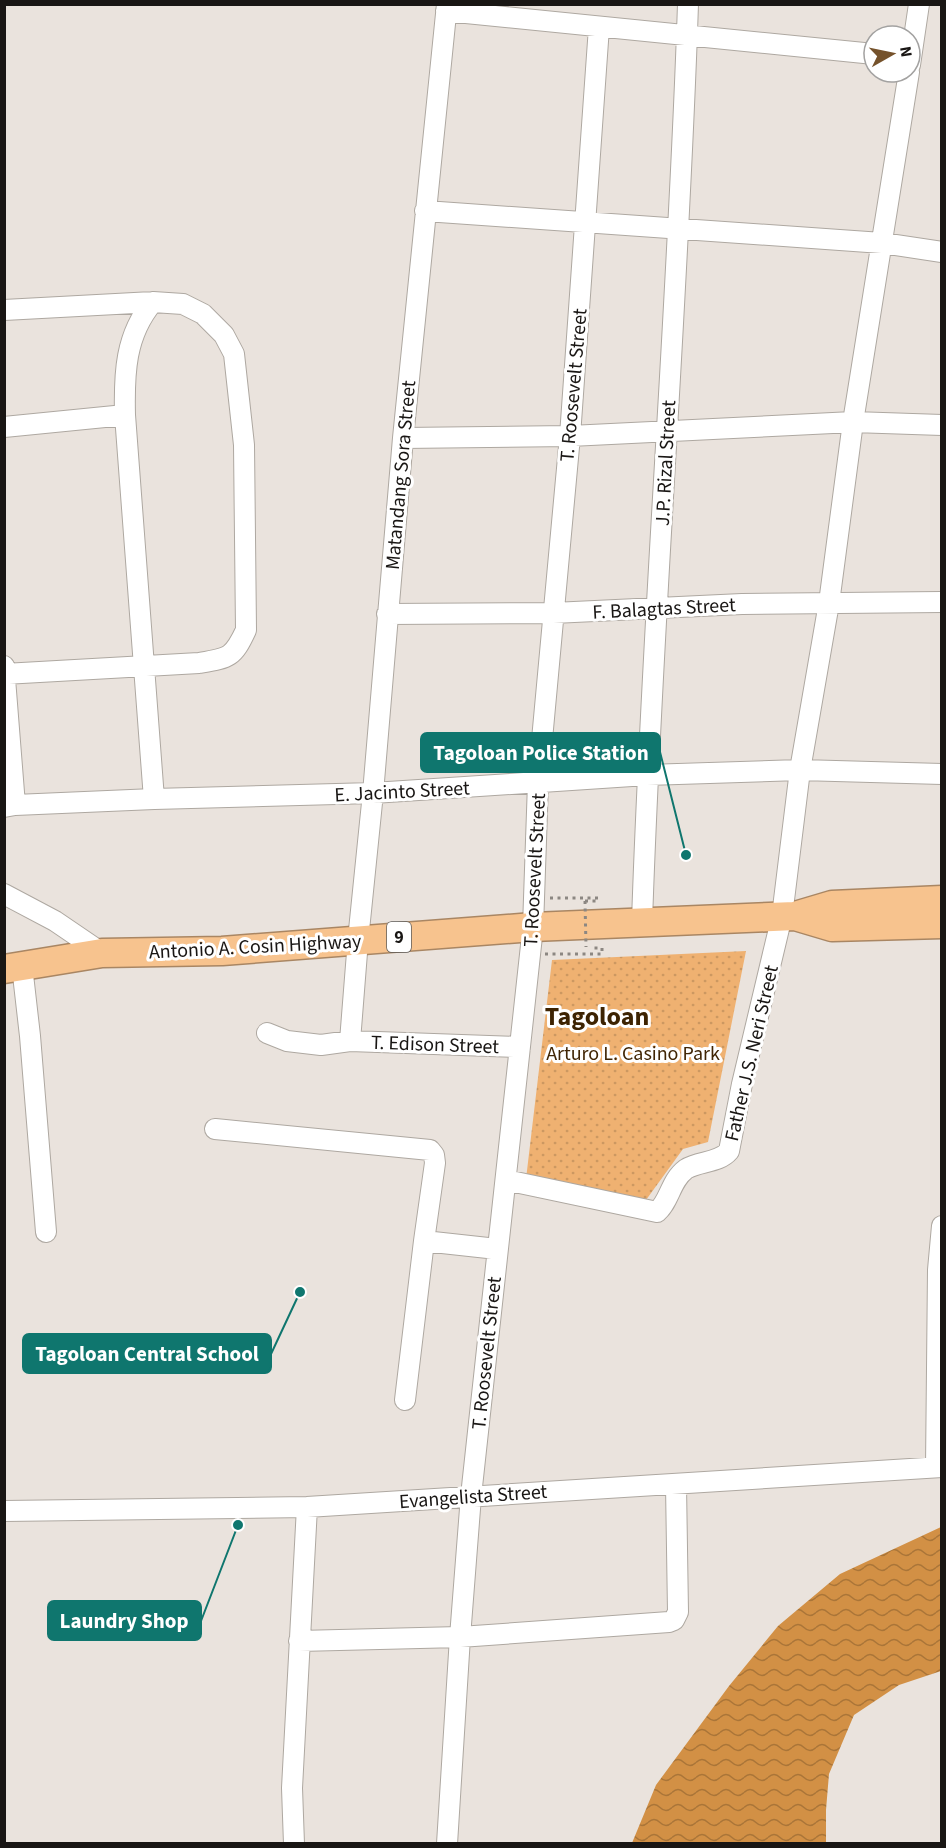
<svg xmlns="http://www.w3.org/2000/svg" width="946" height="1848" font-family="'Source Sans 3',sans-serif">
<defs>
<pattern id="park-dots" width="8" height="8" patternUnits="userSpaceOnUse" patternTransform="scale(1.5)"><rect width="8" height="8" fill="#efb171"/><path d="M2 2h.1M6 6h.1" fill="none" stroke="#cc9861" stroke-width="1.8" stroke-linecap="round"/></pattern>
<pattern id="water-waves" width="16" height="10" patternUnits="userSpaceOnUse" patternTransform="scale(1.5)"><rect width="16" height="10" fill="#d29045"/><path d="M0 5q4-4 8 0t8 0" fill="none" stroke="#aa7538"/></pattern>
</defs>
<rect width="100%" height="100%" fill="#eae3dd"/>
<path fill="url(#park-dots)" d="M 746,951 L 708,1142 L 683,1149 L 646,1200 L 526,1179 L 552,960 Z"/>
<path fill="url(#water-waves)" d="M 941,1527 L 941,1671 L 899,1685 L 854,1715 L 829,1774 L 826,1810 L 826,1843 L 632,1843 L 656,1785 L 729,1686 L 778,1626 L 840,1574 Z"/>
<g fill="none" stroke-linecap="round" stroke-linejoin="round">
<defs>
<path id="minor" d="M 446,11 L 874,54
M 910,65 L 919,4
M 425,211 L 882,243 L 942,252
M 153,302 C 125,335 124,374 125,415 L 154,799
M 4,310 L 153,302 L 183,304 L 203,314 L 224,335 L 234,354 L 244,445 L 246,630 C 233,658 229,658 199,663 L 4,674
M 4,427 L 125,415
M 403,438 L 570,436 L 853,422 L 942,425
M 387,614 L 553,613 L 742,604 L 942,602
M 4,666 L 15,805
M 4,807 L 15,805 L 154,799 L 373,793 L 647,775 L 800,770 L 942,774
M 4,894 L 55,921 L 102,953
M 642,922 C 652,616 678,311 688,4
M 22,966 L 30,1036 L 46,1232
M 267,1033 L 287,1041 L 321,1045 L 350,1041 L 520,1047
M 350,1041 L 358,940 L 373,793 L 403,438 L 447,4
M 215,1129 L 430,1150 L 434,1155 L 435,1163 L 424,1241 L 497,1249
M 506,1180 L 657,1212 C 670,1201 670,1181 686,1169 C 699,1161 719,1163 729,1151 L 742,1084 L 782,916 L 800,770 L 829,603 L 853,422 L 909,72
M 405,1400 L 424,1241
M 936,1467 L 938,1270 L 942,1226
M 4,1511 L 307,1507 L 942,1467
M 299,1641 L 460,1637 L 669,1622 L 674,1620 L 678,1612 L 676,1485
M 294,1844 L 292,1788 L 307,1507
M 447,1844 L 460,1637 L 471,1496 L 533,927 L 538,783 L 570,436 L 599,27"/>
<path id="highway" d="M 795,916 L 832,927 L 942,924
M 4,969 L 102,953 L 222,951 L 533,927 L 795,916 L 832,905 L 942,900"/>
</defs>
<use href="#minor" stroke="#aea8a1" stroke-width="22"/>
<use href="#highway" stroke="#a98663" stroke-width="31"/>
<path stroke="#8c8782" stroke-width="3" stroke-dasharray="3 4.5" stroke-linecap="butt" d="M 550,898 L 599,898 L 599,901
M 585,901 L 597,901
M 545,954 L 602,954 L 602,948 L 591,948"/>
<use href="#minor" stroke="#fff" stroke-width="20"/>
<use href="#highway" stroke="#f7c38e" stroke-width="28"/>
<path stroke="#8c8782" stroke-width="3" stroke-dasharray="3 4.5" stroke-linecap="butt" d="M 585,901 L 586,947"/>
</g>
<g text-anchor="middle" stroke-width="6" stroke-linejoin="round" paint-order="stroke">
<rect fill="#fff" stroke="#5e5c5a" stroke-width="1.5" x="387" y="922" width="24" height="30" rx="4.5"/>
<g font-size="18" font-weight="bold" fill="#191614">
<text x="399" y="943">9</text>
</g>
<g font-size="20" fill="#191614" stroke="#fff">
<text transform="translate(573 385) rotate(-85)" y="7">T. Roosevelt Street</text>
<text transform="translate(665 463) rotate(-87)" y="7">J.P. Rizal Street</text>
<text transform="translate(400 475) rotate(-85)" y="7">Matandang Sora Street</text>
<text transform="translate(664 608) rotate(-3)" y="7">F. Balagtas Street</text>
<text transform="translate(402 791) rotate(-3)" y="7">E. Jacinto Street</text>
<text transform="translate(534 870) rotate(-87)" y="7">T. Roosevelt Street</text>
<text transform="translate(255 946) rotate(-3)" y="7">Antonio A. Cosin Highway</text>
<text transform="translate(435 1044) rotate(2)" y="7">T. Edison Street</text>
<text transform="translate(751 1053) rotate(-77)" y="7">Father J.S. Neri Street</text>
<text transform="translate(486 1353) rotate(-84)" y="7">T. Roosevelt Street</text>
<text transform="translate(473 1496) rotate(-4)" y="7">Evangelista Street</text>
</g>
<g font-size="20" fill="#402504" stroke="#fff">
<text x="633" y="1060">Arturo L. Casino Park</text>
</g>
<g font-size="26" font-weight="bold" fill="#3d2302" stroke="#fff">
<text x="597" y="1025">Tagoloan</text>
</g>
</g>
<path fill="none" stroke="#0f766e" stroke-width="2" d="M686 855L660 752M300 1292L271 1354M238 1525L201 1621"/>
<g fill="#0f766e" stroke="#fff" stroke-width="2">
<circle cx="686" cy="855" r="6"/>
<circle cx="300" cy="1292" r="6"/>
<circle cx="238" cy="1525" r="6"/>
</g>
<g fill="#0f766e" stroke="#0f766e" stroke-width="2">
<rect x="421" y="733" width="239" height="39" rx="6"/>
<rect x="23" y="1334" width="248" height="39" rx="6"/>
<rect x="48" y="1601" width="153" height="39" rx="6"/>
</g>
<g font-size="21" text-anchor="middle" font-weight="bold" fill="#fff">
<text x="541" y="760">Tagoloan Police Station</text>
<text x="147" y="1361">Tagoloan Central School</text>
<text x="124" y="1628">Laundry Shop</text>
</g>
<rect width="946" height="1848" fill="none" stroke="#191614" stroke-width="12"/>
<g transform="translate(892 54) rotate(81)"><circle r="28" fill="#ffffff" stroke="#a3a2a1" stroke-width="1.5"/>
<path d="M0-4.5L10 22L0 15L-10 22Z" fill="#75522b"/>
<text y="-9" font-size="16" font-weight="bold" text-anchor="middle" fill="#191614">N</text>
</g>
</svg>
